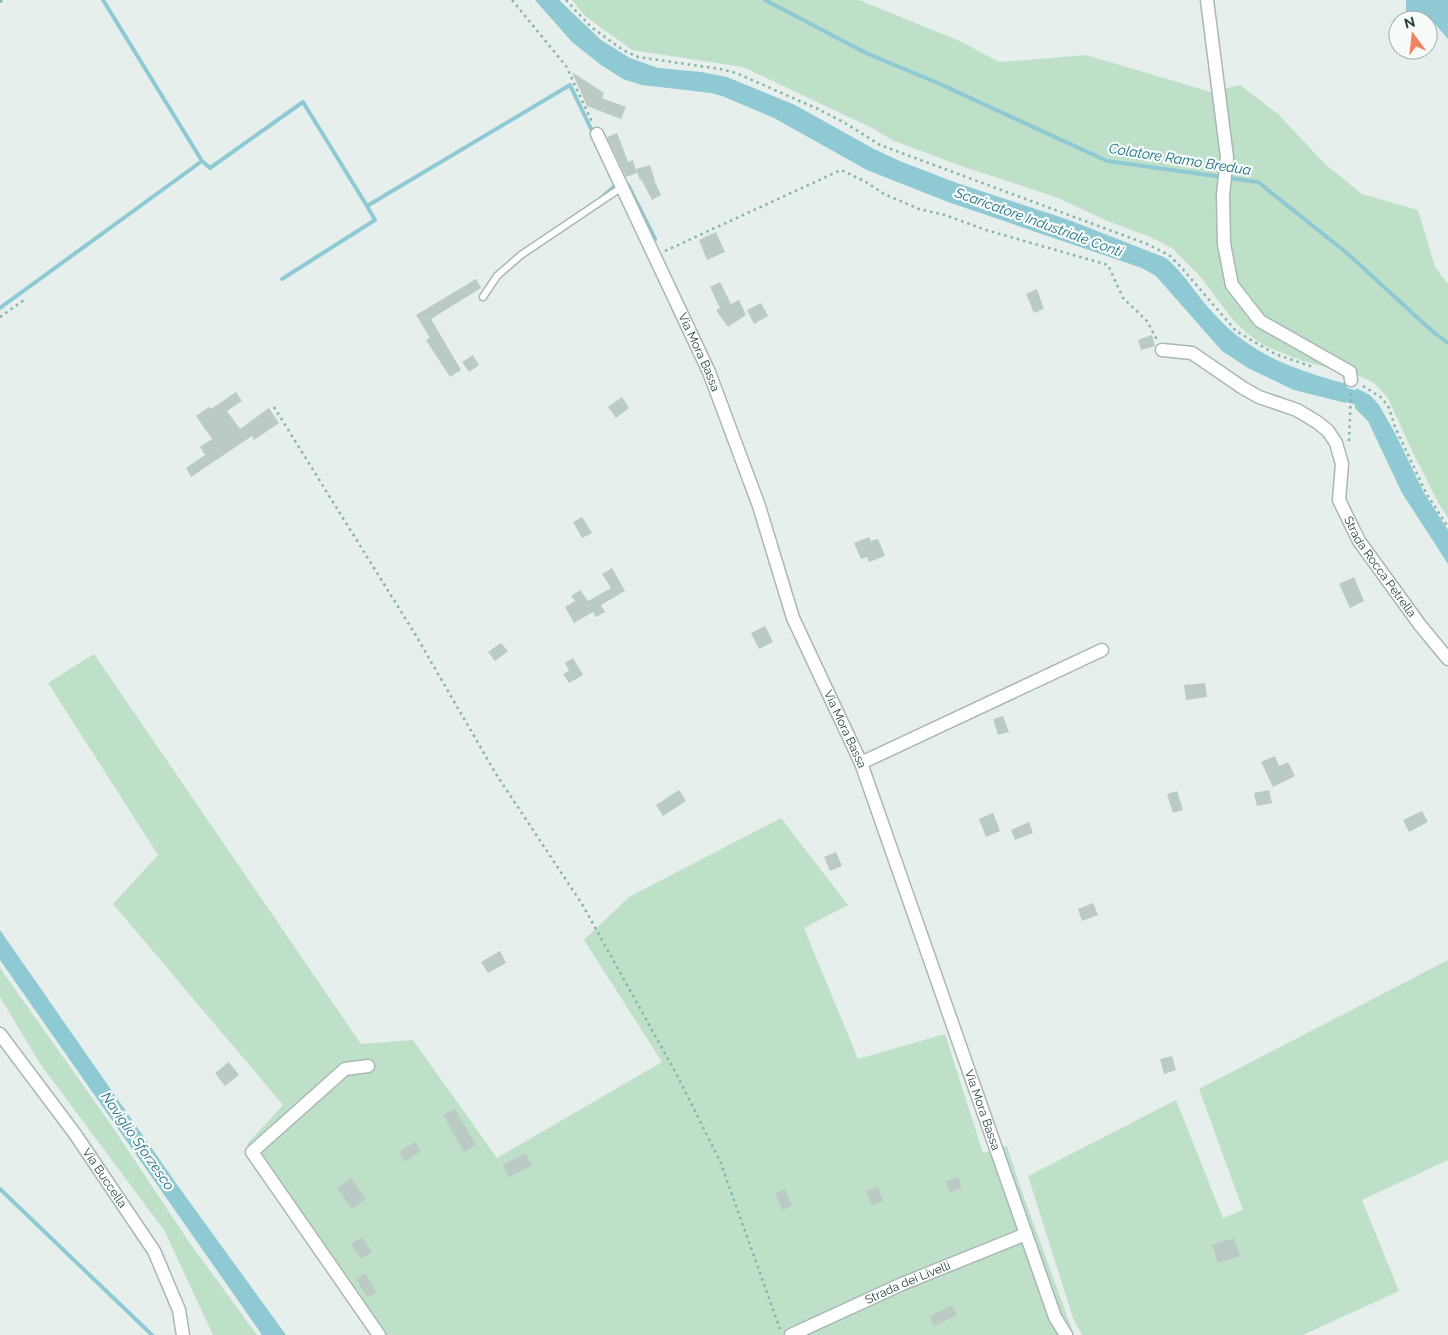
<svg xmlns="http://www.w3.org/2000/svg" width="1448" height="1335" font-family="Raleway,sans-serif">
<rect width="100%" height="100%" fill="#e6efeb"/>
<path fill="#bfe0c8" d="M 572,0 L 859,0 L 962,42 L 999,62 L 1086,55 L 1211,92 L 1240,85 L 1278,114 L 1325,164 L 1362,194 L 1418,210 L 1435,267 L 1448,284 L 1448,518 L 1439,504 L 1413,453 L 1388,398 L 1374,383 L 1359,376 L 1303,361 L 1267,347 L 1249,335 L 1233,320 L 1199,275 L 1172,248 L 1150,237 L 1105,220 L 1056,197 L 961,166 L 892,140 L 872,128 L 743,67 L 632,50 L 585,16 Z
M 94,654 L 361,1044 L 413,1040 L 497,1158 L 662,1062 L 584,940 L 629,897 L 781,818 L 848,905 L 804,928 L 858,1059 L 945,1034 L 983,1153 L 1007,1146 L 1022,1192 L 1074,1335 L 377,1335 L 247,1144 L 283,1105 L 113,904 L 158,855 L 48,683 Z
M 1448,960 L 1448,1160 L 1362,1200 L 1399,1291 L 1303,1335 L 1082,1335 L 1073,1318 L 1028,1176 L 1176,1100 L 1223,1218 L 1243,1210 L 1199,1089 Z
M 0,968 L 112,1126 L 189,1242 L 257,1335 L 213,1335 L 164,1230 L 41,1065 L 0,997 Z"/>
<path fill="#8ec9d4" d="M 535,0 L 559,0 L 601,40 L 630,58 L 658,68 L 701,72 L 727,77 L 795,105 L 874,149 L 902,162 L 957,183 L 1069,220 L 1166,258 C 1186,275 1198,298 1216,316 C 1253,356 1296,370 1347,384 L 1346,403 L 1294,390 L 1248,368 L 1222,351 L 1156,276 L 1142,268 L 948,202 L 867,170 L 774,118 L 722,96 L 711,93 L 642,85 L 623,79 L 601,65 L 572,42 Z
M 1406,0 L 1448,0 L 1448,39 L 1427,15 L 1406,11 Z
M 1356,388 L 1370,395 L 1379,405 L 1395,433 L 1424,493 L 1448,530 L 1448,564 L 1402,493 L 1368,421 L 1355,408 Z
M 0,930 L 178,1186 L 286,1335 L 262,1335 L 258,1329 L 0,960 Z"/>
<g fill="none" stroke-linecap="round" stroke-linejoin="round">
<path stroke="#8ec9d4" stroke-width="4" d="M 103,0 L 202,161 L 210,168 L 303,102 L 367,206 L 570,85 L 594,135
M 765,0 L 866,53 L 940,84 L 1107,161 L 1258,182 L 1348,254 L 1432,331 L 1448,343
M 625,185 L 628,185 L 655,239
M 601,198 L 616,185 L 615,183
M 282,279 L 375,220 L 367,206
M 0,308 L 202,161
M 0,1189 L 152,1335"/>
<path stroke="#8ec9d4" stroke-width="14" d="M 1329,390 L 1361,399 L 1370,409"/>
</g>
<path fill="#bbcac4" d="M 572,72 L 604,93 L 602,98 L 626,107 L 621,119 L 587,106 Z
M 617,133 L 628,162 L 633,160 L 637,173 L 626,177 L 607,137 Z
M 650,165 L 655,180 L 654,180 L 661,195 L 652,200 L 641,179 L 640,180 L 636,169 Z
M 716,232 L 725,252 L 707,260 L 699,240 Z
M 476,279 L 481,288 L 431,319 L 461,370 L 450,377 L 426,340 L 430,338 L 416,315 Z
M 720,282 L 731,304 L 739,300 L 746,315 L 728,327 L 716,310 L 720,308 L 710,287 Z
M 1037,289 L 1044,309 L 1034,313 L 1026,294 Z
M 761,303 L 768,316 L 754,324 L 747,310 Z
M 1152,335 L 1155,346 L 1141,350 L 1138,340 Z
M 473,355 L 479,365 L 469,372 L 462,362 Z
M 236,392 L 242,401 L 227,411 L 240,429 L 269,408 L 279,423 L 254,440 L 252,436 L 191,477 L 186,468 L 205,455 L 200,447 L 212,439 L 196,416 L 209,407 L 211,409 Z
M 622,397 L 629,408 L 616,418 L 608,407 Z
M 582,517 L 592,533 L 582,538 L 573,522 Z
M 869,537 L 871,541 L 878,539 L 885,556 L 869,562 L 867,557 L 861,559 L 854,543 Z
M 612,568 L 625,591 L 601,605 L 605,612 L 596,617 L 593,612 L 574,623 L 565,607 L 575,601 L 571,596 L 580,590 L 588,601 L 611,588 L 602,574 Z
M 1354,577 L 1364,601 L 1350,608 L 1339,584 Z
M 765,626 L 773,642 L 759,649 L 751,633 Z
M 501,643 L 508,651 L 495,661 L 488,652 Z
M 573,658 L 583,675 L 569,683 L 563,674 L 569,671 L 565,663 Z
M 1205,683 L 1207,697 L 1186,700 L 1184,685 Z
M 1003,716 L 1009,732 L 998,735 L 993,719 Z
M 1275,756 L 1279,766 L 1288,762 L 1295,776 L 1273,787 L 1261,762 Z
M 679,790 L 686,801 L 663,816 L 656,805 Z
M 1269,790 L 1272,803 L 1257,806 L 1254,793 Z
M 1177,791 L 1183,810 L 1173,813 L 1167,794 Z
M 1422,811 L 1428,822 L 1409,832 L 1403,820 Z
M 993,813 L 1000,831 L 986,837 L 979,819 Z
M 1029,822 L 1033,833 L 1015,840 L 1011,830 Z
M 836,852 L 842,866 L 830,871 L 824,857 Z
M 1093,903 L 1098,915 L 1082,921 L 1078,909 Z
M 500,951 L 506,963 L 488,973 L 481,962 Z
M 1172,1056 L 1176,1070 L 1164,1074 L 1160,1059 Z
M 229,1062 L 239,1075 L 225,1086 L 215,1073 Z
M 455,1109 L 476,1145 L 464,1152 L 443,1115 Z
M 415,1142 L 421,1151 L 405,1162 L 399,1152 Z
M 525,1153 L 532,1165 L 509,1177 L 503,1165 Z
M 958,1177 L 962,1188 L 950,1192 L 946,1181 Z
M 351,1178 L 366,1199 L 352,1209 L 337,1188 Z
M 878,1187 L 883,1201 L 872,1206 L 866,1191 Z
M 785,1189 L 792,1206 L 782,1210 L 775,1193 Z
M 362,1237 L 372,1252 L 361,1259 L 351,1244 Z
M 1234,1238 L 1240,1256 L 1218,1263 L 1212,1245 Z
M 365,1273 L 376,1292 L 368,1298 L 356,1279 Z
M 952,1305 L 957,1315 L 934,1326 L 930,1316 Z"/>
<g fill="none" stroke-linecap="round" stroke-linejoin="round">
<defs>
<path id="service" d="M 483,297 L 497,276 L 521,255 L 622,187"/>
<g id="minor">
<path d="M 1207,0 L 1227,157 L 1223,195 L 1224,244 L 1232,285 L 1260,321 L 1350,372 L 1351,380"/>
<path id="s1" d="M 597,134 L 709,372 L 759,506 L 793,618 L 861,763 L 1055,1317 L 1066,1335"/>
<path id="s2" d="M 1162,350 L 1192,353 L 1243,388 L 1259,397 L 1297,410 L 1317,422 L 1328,431 L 1336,443 L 1342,464 L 1339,500 L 1359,541 L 1420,625 L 1448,659"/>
<path d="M 861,763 L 1102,650"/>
<path id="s3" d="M 0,1034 L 75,1134 L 154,1251 L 179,1310 L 183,1335"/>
<path d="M 368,1066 L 345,1069 L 252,1152 L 379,1335"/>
<path id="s4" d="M 791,1335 L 902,1284 L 1026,1234"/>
</g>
</defs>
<use href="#service" stroke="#a8b8b2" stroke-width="9"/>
<use href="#minor" stroke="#a8b8b2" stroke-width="15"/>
<path stroke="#86b3a5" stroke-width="2.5" stroke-dasharray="2.5 4" stroke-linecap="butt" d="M 512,0 L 566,66 L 593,124
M 566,0 L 591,27 L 623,50 L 638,57 L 720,69 L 736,73 L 818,109 L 845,123 L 880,145 L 1147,244 L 1169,255 L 1180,266 L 1236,331 L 1275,354 L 1313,367
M 0,2 L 3,0
M 665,251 L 841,170 L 866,182 L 884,194 L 919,209 L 945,215 L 986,230 L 1108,265 L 1123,298 L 1147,321 L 1157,340
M 0,317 L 24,300
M 1363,386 L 1382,398 L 1389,408 L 1395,427 L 1426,493 L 1448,527
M 274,407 L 415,634 L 496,774 L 582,904 L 677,1075 L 720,1161 L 780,1329
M 1349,441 L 1351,392"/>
<use href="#service" stroke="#fff" stroke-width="6"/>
<use href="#minor" stroke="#fff" stroke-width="12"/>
</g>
<g text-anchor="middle" stroke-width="4.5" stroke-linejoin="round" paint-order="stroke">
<g font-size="12" fill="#24423a" stroke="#f7fbf9">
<text dy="4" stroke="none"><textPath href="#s1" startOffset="241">Via Mora Bassa</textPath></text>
<text dy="4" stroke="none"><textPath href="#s2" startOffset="339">Strada Rocca Petrella</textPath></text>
<text dy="4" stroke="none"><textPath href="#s1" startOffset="646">Via Mora Bassa</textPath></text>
<text dy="4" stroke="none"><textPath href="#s1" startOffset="1051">Via Mora Bassa</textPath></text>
<text dy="4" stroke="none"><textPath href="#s3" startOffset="178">Via Buccella</textPath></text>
<text dy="4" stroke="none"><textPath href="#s4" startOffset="128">Strada dei Livelli</textPath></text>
</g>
<g font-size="14" font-style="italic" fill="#1c6f80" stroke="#f7fbf9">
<text transform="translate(1180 159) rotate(9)" y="5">Colatore Ramo Bredua</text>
<text transform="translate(1039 222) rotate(20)" y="5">Scaricatore Industriale Conti</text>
<text transform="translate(138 1141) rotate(55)" y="5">Naviglio Sforzesco</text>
</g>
</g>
<g transform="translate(1413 35) rotate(345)"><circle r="24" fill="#f7fbf9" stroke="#a3b1ad"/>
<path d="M0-4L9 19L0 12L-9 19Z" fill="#f4845f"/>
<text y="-8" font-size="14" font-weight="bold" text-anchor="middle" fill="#24423a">N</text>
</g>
</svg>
